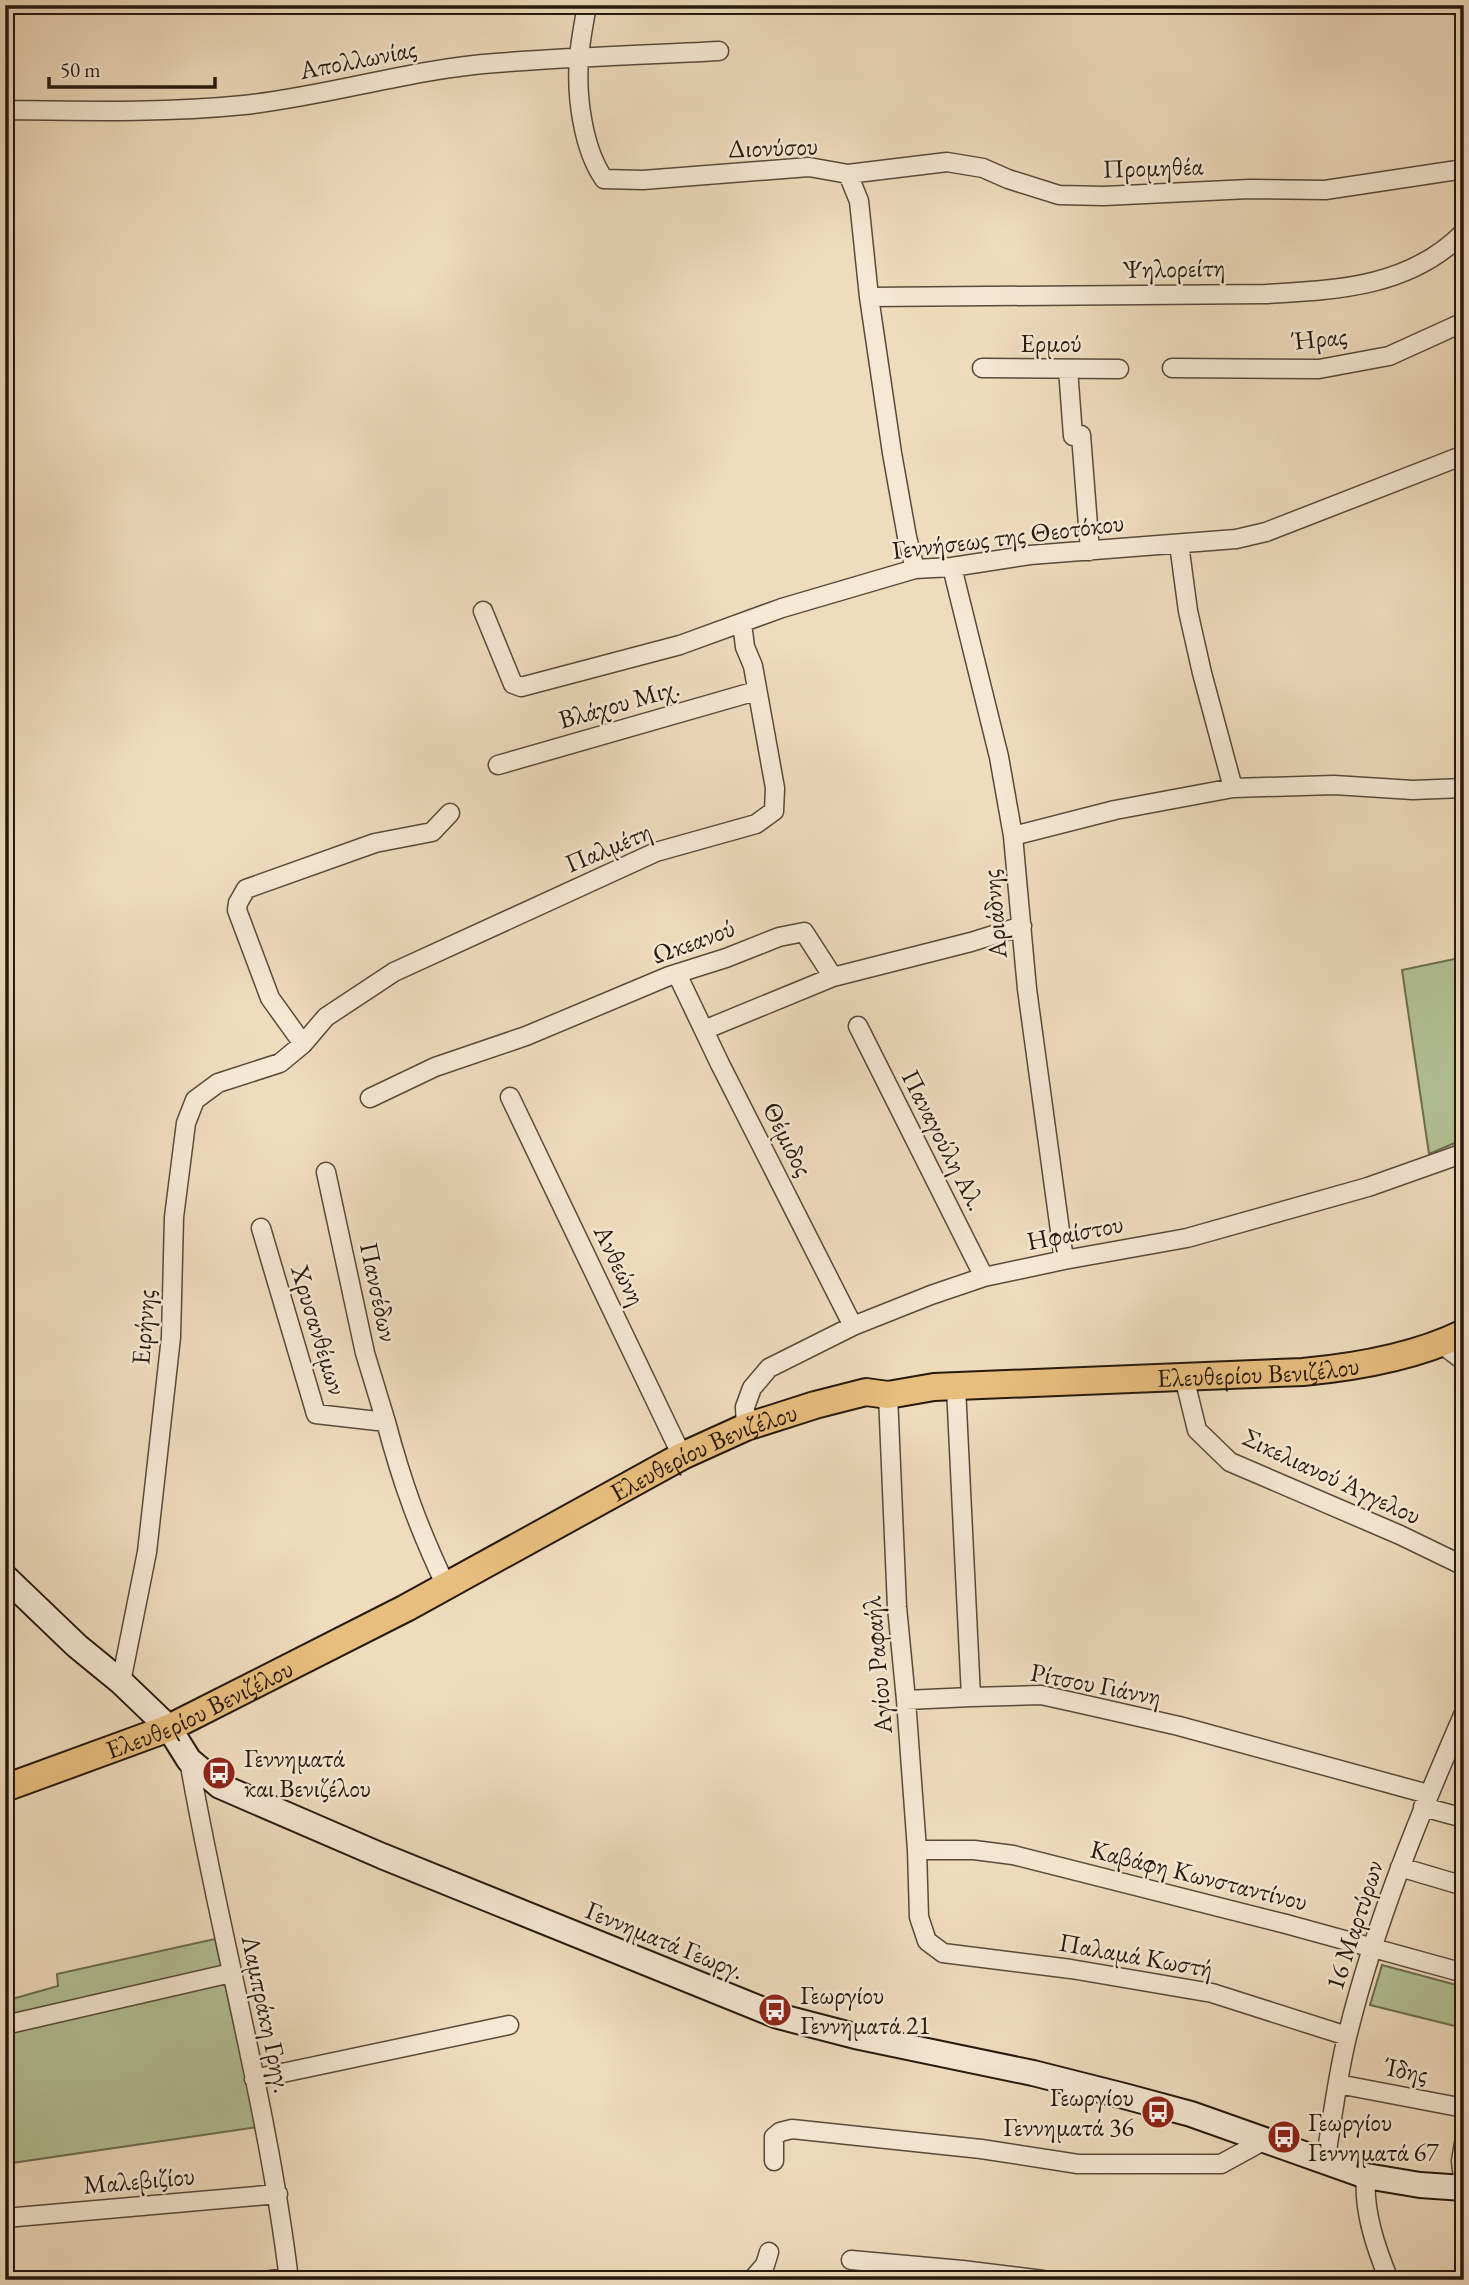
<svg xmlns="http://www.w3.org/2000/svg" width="1469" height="2285" font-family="'EB Garamond',serif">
<rect width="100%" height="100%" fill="#efdcbd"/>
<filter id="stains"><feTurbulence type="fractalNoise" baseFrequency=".00286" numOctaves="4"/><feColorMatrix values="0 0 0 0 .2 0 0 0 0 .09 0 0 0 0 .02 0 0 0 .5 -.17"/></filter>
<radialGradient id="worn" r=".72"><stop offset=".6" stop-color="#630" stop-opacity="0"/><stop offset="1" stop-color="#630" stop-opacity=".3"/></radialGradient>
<path fill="#b2c296" stroke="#6c6e52" stroke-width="2" d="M 1464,957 L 1464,1139 L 1429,1154 L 1402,970 Z
M 215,1939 L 257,2127 L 5,2164 L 5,2001 L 58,1986 L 57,1974 Z
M 1382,1965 L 1464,1987 L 1464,2009 L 1459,2027 L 1370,2005 Z"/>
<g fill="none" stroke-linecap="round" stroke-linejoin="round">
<defs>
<path id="street" d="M 587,5 C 584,23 580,41 579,59 C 576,96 583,149 604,179 L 643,180 L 809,167 L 848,174 L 859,201 L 869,297 L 892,453 L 907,537 L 915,569
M 5,110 C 85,111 165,113 244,105 C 329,96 411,69 496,63 C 570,57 645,55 719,51
M 848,174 L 947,162 L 983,168 L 1008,179 L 1059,195 L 1104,196 L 1249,189 L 1325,190 L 1464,169
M 869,297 L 1266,294 C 1338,290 1410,287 1464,232
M 982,368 L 1119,369
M 1172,368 L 1319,369 L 1389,356 L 1464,322
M 1068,369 L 1073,436 L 1081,435 L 1090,551
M 1179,544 L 1188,611 L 1202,673 L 1233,788
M 952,567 L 999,757 L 1013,836 L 1027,989 L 1064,1260
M 483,611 L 513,684 L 521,687 L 680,645 L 782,608 L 915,569 L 952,567 L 1030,555 L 1236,539 L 1266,532 L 1464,455
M 498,765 L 756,691
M 1013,836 L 1115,810 L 1233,788 L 1334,785 L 1413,790 L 1464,788
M 677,974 L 720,1064 L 853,1326
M 858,1026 L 984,1277
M 704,1030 L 833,977
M 303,1044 L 270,998 L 237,910 L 238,903 L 246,889 L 375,843 L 432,832 L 450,813
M 510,1097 L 682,1456
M 370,1098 L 435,1067 L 526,1036 L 669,976 L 726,958 L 779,937 L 804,932 L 833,977 L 971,942 L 1022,926
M 326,1172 L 365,1353 L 386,1422
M 261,1228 L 316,1414 L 386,1422 C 402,1483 419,1529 446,1586
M 1440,1343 L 1464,1361
M 1184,1377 L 1197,1430 L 1230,1462 L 1400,1535 L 1464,1566
M 956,1387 L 971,1697 L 1041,1695 L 1073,1702 L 1179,1726 L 1428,1794
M 888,1395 L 897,1607 L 906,1700 L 917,1850 L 919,1917 L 927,1941 L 943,1953 L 1071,1969 L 1212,1993 L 1347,2036
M 746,1427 L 745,1407 L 752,1388 L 769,1368 L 853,1326 L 931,1295 L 984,1277 L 1064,1260 L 1187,1238 L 1368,1187 L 1464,1153
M 121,1682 L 147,1552 L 171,1337 L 174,1217 L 186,1123 L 195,1100 L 218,1083 L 280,1063 L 303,1044 L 326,1017 L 394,972 L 656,852 L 756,824 L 774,811 L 775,788 L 753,666 L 745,647 L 742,623
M 906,1700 L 971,1697
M 189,1760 C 219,1934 268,2105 289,2280
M 1423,1807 L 1464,1818
M 917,1850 L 974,1850 L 1013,1855 L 1286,1924 L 1464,1973
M 1400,1867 L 1464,1886
M 5,2025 L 231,1973
M 254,2079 L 509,2025
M 1338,2084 L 1464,2108
M 1464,2143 L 1461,2161 L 1464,2187
M 774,2161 L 774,2137 L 780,2132 L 792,2129 L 981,2149 L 1078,2164 L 1221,2164 L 1263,2141
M 1325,2163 C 1332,2121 1337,2078 1347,2037 C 1374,1926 1418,1818 1464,1713
M 1366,2176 C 1363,2211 1376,2248 1389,2280
M 5,2218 L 278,2194
M 851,2260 L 962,2270 L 1043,2280
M 270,2280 L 289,2278
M 752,2280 L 765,2265 L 769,2252"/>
<path id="secondary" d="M 5,1577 L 77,1646 L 121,1682 L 169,1728 L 189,1760 L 220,1786 L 382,1856 L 778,2016 L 855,2036 L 1033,2073 L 1124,2096 L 1191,2114 L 1366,2176 L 1420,2185 L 1464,2188"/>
<g id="primary">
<path id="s1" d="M 5,1788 L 169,1728 L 406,1608 L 682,1456 L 746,1427 L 815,1405 L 866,1392 L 888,1395 L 934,1387 L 1303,1372 C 1357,1367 1415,1357 1464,1333"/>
</g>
</defs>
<use href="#street" stroke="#584a3a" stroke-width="21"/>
<use href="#secondary" stroke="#26190e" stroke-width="28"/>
<use href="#primary" stroke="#26190e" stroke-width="30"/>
<use href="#street" stroke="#f5e8d4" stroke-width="18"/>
<use href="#secondary" stroke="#f5e8d4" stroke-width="24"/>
<use href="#primary" stroke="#e8be7e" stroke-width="26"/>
</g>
<defs>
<symbol id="bus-disc" viewBox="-11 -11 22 22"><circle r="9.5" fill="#8f2418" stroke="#f5e8d4"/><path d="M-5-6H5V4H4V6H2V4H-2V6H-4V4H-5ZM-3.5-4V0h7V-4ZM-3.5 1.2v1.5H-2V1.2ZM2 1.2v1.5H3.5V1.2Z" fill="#fff"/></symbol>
</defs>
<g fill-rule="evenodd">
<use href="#bus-disc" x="200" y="1754" width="38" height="38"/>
<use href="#bus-disc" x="756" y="1991" width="38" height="38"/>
<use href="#bus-disc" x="1139" y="2093" width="38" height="38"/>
<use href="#bus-disc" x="1265" y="2118" width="38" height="38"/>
</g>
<g text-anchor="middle" stroke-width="5" stroke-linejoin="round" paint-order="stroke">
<g font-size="26" fill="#26190e" stroke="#f5e8d4">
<text transform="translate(358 59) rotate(-11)" y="9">Απολλωνίας</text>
<text transform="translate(773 147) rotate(-2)" y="9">Διονύσου</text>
<text transform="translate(1153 167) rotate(-2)" y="9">Προμηθέα</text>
<text transform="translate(1174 268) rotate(-1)" y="9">Ψηλορείτη</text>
<text transform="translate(1319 338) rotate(-6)" y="9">Ήρας</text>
<text x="1051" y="352">Ερμού</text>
<text transform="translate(1008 536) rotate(-7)" y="9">Γεννήσεως της Θεοτόκου</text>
<text transform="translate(619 703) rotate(-16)" y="9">Βλάχου Μιχ.</text>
<text transform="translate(608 847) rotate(-23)" y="9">Παλμέτη</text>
<text transform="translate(994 914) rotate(-95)" y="9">Αριάδνης</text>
<text transform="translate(693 941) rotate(-20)" y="9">Ωκεανού</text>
<text transform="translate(788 1139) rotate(63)" y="9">Θέμιδος</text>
<text transform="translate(944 1140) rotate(63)" y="9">Παναγούλη Αλ.</text>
<text transform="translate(1075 1232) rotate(-11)" y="9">Ηφαίστου</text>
<text transform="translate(620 1265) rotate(64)" y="9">Ανθεώνη</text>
<text transform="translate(379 1292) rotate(78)" y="9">Πανσέδων</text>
<text transform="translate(143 1327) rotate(-86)" y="9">Ειρήνης</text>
<text transform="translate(319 1330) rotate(73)" y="9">Χρυσανθέμων</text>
<text dy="9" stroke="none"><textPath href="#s1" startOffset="1344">Ελευθερίου Βενιζέλου</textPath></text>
<text dy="9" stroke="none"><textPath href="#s1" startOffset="777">Ελευθερίου Βενιζέλου</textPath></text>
<text transform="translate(1332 1476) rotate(25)" y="9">Σικελιανού Άγγελου</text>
<text transform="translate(877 1665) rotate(-95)" y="9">Αγίου Ραφαήλ</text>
<text transform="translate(1096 1684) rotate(11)" y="9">Ρίτσου Γιάννη</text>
<text dy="9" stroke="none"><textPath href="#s1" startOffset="210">Ελευθερίου Βενιζέλου</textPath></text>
<text transform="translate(1199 1875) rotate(14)" y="9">Καβάφη Κωνσταντίνου</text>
<text transform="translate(1354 1925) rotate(-72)" y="9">16 Μαρτύρων</text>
<text transform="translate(665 1940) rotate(22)" y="9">Γεννηματά Γεωργ.</text>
<text transform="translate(1136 1955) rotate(10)" y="9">Παλαμά Κωστή</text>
<text transform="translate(267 2014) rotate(78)" y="9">Λαμπράκη Γρηγ.</text>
<text transform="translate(1406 2070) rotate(11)" y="9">Ίδης</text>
<text transform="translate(139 2180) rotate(-5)" y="9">Μαλεβιζίου</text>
</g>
<g font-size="26" fill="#26190e" stroke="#f5e8d4" text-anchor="start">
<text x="244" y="1767">Γεννηματά<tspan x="244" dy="30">και Βενιζέλου</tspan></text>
<text x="800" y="2004">Γεωργίου<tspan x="800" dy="30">Γεννηματά 21</tspan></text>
<text x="1134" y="2106" text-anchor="end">Γεωργίου<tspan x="1134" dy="30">Γεννηματά 36</tspan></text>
<text x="1308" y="2131">Γεωργίου<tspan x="1308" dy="30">Γεννηματά 67</tspan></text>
</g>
</g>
<rect width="1469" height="2285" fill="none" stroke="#efdcbd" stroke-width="28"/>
<rect x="7" y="7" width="1455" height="2271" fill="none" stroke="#26190e" stroke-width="3.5"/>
<rect x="14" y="14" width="1441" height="2257" fill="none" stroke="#26190e" stroke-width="2"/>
<path d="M49 77v10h166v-10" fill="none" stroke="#26190e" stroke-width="3.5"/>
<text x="60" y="77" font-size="21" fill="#26190e" stroke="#f5e8d4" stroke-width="5" paint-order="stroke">50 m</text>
<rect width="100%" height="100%" filter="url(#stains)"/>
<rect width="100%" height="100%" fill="url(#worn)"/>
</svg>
